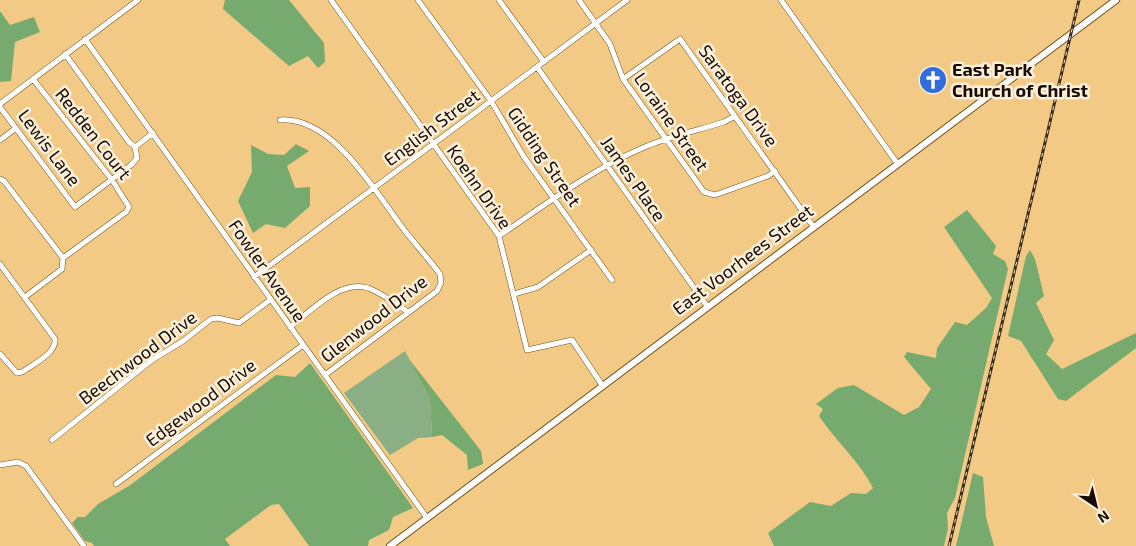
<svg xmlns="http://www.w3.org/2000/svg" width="1136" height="546" font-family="'Exo 2',sans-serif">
<rect width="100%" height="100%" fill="#f2ca85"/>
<path fill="#8baf85" d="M 405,351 L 430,399 L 432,437 L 418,438 L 390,455 L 344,393 Z"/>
<path fill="#76aa6e" d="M 225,0 L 289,0 L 324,43 L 325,62 L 318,68 L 308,56 L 289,66 L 223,9 Z
M 0,11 L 10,25 L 34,17 L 40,32 L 15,42 L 11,81 L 0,82 Z
M 296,144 L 309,151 L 287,166 L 295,188 L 310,187 L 310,206 L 285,228 L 266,224 L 253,233 L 238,201 L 252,172 L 251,145 L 268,154 L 284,155 Z
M 967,210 L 996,246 L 993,254 L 1005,261 L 1008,269 L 955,498 L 947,513 L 948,529 L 944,546 L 774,546 L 768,533 L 810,502 L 831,506 L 851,493 L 866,494 L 873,488 C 860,462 836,441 819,416 L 823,409 L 816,404 L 838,388 L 854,385 L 904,415 L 919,407 L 931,389 L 904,357 L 907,352 L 936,358 L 937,348 L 955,322 L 967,325 L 986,308 L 992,298 L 944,227 Z
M 1030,250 L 1035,259 L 1044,296 L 1036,303 L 1054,340 L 1046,354 L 1062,369 L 1136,333 L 1136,348 L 1066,401 L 1058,399 L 1021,341 L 1008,336 L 1026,256 Z
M 409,359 L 481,451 L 483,464 L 468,470 L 467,455 L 442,435 L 432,437 L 430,399 Z
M 310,363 L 413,508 L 393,517 L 389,530 L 369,540 L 368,546 L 309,546 L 279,504 L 271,505 L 225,539 L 230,546 L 94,546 L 92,543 L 85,541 L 72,523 L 78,517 L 85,517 L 98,504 L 129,486 L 276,375 L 295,377 Z
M 973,473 L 983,477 L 986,517 L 994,546 L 956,546 Z"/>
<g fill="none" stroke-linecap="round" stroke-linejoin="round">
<defs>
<path id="minor" d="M 331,0 L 499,236 L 527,350 L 572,340 L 602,385
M 418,0 L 491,101 L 524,157 L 612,280
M 499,0 L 544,62
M 579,0 L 610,44 L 623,79 L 704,192 L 715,195 L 768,176 L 775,171
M 781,0 L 897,163
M 85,39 L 427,518
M 65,54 L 129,142 L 135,147
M 537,67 L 707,306
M 33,79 L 112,180 L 129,207 L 126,212 L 63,258
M 623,79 L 680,39 L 813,226
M 0,104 L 138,0
M 0,107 L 75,207 L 131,165 L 137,158 L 135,147 L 153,133
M 280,120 C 332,116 374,190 402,227 C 414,243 428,258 440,274 L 441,283 L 437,291 L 325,375
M 0,140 L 16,128
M 0,179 L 4,181 L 63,258 L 62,269 L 25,297
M 499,236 C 546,204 594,168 647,146 C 672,136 699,130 724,122 L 735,116
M 0,264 L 55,339 C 57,353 32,365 22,372 L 17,373 L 0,354
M 254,277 L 627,0
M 514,294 L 538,287 L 591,250
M 290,327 C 310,312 340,279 368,288 C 382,293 396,304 408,312
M 52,440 L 152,360 L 183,341 L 211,319 L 218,318 L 239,323 L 270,300
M 0,465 L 18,462 L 26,466 L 84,546
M 116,484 L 303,345"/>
<path id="major" d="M 390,546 L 1116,0"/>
</defs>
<use href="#minor" stroke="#6e531d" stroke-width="6"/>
<use href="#major" stroke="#6e531d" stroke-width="8"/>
<use href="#minor" stroke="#fff" stroke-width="5"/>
<use href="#major" stroke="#fff" stroke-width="6"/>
<defs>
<path id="rail" d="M 949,546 L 1079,0"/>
</defs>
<use href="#rail" stroke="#3b2c17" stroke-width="3"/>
<use href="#rail" stroke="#fcf0dc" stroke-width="1" stroke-dasharray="4" stroke-linecap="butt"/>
</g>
<defs>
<symbol id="church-disc" viewBox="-11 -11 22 22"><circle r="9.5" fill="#316edc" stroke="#fcf0dc"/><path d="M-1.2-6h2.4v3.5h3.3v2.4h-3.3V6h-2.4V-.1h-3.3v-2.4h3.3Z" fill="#fff"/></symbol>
</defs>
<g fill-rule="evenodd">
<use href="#church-disc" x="917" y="64" width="32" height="32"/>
</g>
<g text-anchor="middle" stroke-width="5" stroke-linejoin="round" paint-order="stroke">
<g font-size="18" font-weight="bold" fill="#160b00" stroke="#fcf0dc" text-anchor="start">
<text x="952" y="76">East Park<tspan x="952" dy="21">Church of Christ</tspan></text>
</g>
<g font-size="18" fill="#160b00" stroke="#fcf0dc">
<text transform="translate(738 96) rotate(54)" y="6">Saratoga Drive</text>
<text transform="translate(671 122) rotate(55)" y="6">Loraine Street</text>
<text transform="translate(432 128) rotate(-37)" y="6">English Street</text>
<text transform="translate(93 134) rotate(52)" y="6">Redden Court</text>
<text transform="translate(49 148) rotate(53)" y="6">Lewis Lane</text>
<text transform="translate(544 157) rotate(56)" y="6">Gidding Street</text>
<text transform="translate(633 179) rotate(55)" y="6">James Place</text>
<text transform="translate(479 187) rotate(55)" y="6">Koehn Drive</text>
<text transform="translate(743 260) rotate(-37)" y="6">East Voorhees Street</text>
<text transform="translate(267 271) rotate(55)" y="6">Fowler Avenue</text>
<text transform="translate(374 319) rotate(-38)" y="6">Glenwood Drive</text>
<text transform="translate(138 358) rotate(-37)" y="6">Beechwood Drive</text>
<text transform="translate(201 403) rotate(-37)" y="6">Edgewood Drive</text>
</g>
</g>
<g transform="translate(1096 506) rotate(145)" stroke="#fcf0dc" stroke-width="4" paint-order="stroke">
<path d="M0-4L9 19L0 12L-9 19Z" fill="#160b00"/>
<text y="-8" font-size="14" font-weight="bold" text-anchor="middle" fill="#160b00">N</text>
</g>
</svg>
